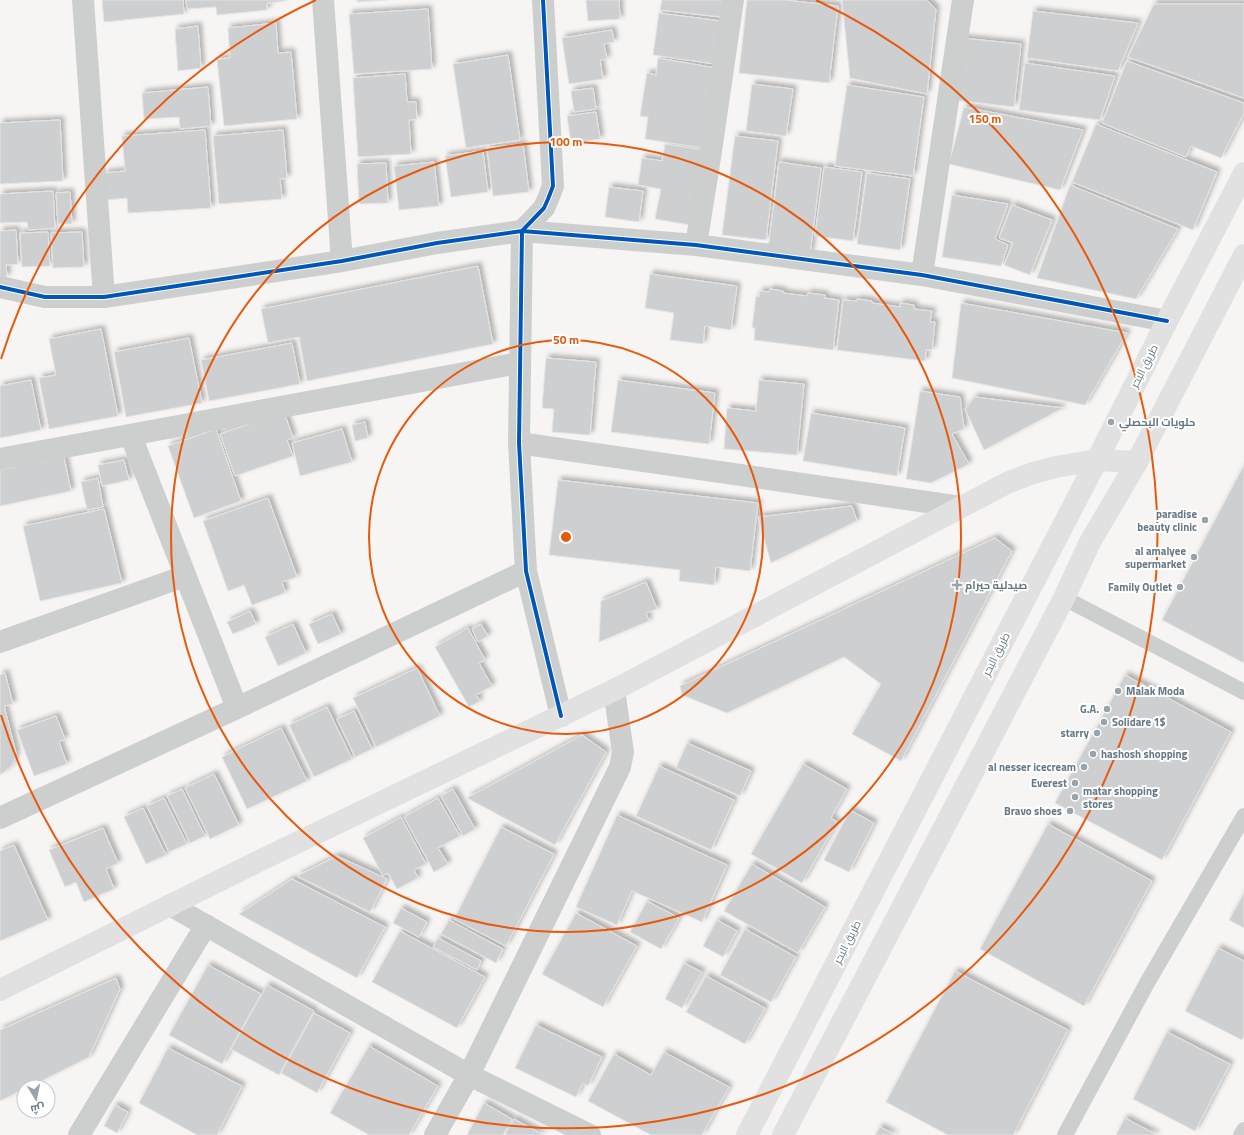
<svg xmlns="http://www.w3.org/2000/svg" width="1244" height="1135" font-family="'Titillium Web',Cairo,sans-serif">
<defs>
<filter id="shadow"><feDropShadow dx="3.5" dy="-3.5" stdDeviation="2" flood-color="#0004"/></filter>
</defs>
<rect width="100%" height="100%" fill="#f6f5f4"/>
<path fill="#cecfd0" stroke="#e5e4e4" filter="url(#shadow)" d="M 102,0 L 183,0 L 184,14 L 104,22 Z
M 186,0 L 285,0 L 285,1 L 267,3 L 267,10 L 217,15 L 216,7 L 187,9 Z
M 357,0 L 386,0 L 357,2 Z
M 586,0 L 619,0 L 620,19 L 588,21 Z
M 662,0 L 724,0 L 722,17 L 660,10 Z
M 747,0 L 785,0 L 838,6 L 829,83 L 739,73 Z
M 842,0 L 926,0 L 936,9 L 927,94 L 850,78 Z
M 1154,4 L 1244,4 L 1244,98 L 1128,57 Z
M 428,9 L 432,69 L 354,74 L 349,14 Z
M 1033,11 L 1138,23 L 1118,71 L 1027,58 Z
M 659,13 L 721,21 L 715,64 L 653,55 Z
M 276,23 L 278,53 L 291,52 L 297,119 L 224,126 L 217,59 L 230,58 L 228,28 Z
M 198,26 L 201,68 L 178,71 L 175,29 Z
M 612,30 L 614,42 L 604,44 L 607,59 L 600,60 L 603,79 L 569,84 L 562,38 Z
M 961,38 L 1021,44 L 1014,107 L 954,100 Z
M 508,55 L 520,140 L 466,148 L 453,64 Z
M 658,58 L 716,68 L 703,148 L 645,139 L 648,117 L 640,116 L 647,73 L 656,75 Z
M 1127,61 L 1244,103 L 1244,113 L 1221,158 L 1191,146 L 1186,157 L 1102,123 Z
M 1025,63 L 1115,76 L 1100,120 L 1019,110 Z
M 405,74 L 407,102 L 416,102 L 417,119 L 409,120 L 411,154 L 358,157 L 353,78 Z
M 752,84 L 793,89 L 786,136 L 746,131 Z
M 847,85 L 924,97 L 913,176 L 835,166 Z
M 208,87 L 211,126 L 180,129 L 179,117 L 144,119 L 142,93 Z
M 593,88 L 596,109 L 574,112 L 571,91 Z
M 964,107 L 1083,130 L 1060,190 L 949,164 Z
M 596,112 L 600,139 L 571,143 L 567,116 Z
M 60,120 L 63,181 L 0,184 L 0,123 Z
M 1096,124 L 1217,172 L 1193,230 L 1072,182 Z
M 205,130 L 211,208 L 128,213 L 127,198 L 107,200 L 105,173 L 125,171 L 122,136 Z
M 283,130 L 287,178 L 280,179 L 282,199 L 219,204 L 213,136 Z
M 735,136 L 778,141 L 766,240 L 722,235 Z
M 523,144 L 529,192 L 493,196 L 487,148 Z
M 665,144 L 703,150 L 690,225 L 655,219 L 661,189 L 638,185 L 642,158 L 662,161 Z
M 483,151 L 488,192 L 451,197 L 445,156 Z
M 434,162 L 439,206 L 399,210 L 394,166 Z
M 779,162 L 821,168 L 810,254 L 768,249 Z
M 386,163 L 388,203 L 359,204 L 357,164 Z
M 824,167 L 862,172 L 853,241 L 815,236 Z
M 867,173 L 910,179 L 900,250 L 857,244 Z
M 1070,185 L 1178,229 L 1136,299 L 1037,278 Z
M 609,187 L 643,191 L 639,222 L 605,217 Z
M 53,191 L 55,228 L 28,230 L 27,222 L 0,223 L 0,194 Z
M 70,192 L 72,224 L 58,224 L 56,193 Z
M 952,195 L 1008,204 L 995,239 L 1008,245 L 1001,266 L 942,257 Z
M 1012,205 L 1052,220 L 1030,275 L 1004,265 L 1013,243 L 999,238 Z
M 16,230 L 18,264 L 6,265 L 7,277 L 0,277 L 0,231 Z
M 48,232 L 50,266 L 22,267 L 20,233 Z
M 82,232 L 84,267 L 53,268 L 51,233 Z
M 478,266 L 493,344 L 307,381 L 299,337 L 268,343 L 261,309 Z
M 650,274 L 737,286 L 731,330 L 705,326 L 703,344 L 670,340 L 674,313 L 645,308 Z
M 770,289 L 783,291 L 783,293 L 807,296 L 808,293 L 825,295 L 824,298 L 839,300 L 833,350 L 754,340 L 755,328 L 752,328 L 756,296 L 759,297 L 760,291 L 769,292 Z
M 857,299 L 872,301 L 872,303 L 900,307 L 900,303 L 914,305 L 914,309 L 932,311 L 930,322 L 935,322 L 932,350 L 926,350 L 925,361 L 837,350 L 843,300 L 857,301 Z
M 961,303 L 1127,333 L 1085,405 L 952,378 Z
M 101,329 L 118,416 L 49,429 L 39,378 L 56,375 L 49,339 Z
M 189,338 L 202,403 L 126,417 L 114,352 Z
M 292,343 L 300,384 L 209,401 L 201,360 Z
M 546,358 L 596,362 L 590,435 L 552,432 L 554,409 L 542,408 Z
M 31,380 L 41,430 L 0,438 L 0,386 Z
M 618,380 L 715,393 L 709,444 L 611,432 Z
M 759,380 L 804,384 L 797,455 L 724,449 L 727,408 L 756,411 Z
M 920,391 L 960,397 L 964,429 L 952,434 L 969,464 L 931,483 L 906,479 Z
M 975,397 L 1063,408 L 984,450 L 965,409 Z
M 284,412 L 293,438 L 287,440 L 293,456 L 235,476 L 220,434 Z
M 811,413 L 905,428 L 897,476 L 803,461 Z
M 365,422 L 368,438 L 355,441 L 352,425 Z
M 216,429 L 241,501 L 194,518 L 168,446 Z
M 342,429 L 352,462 L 300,476 L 292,443 Z
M 64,457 L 71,491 L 0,506 L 0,470 Z
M 124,460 L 129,480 L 102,486 L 98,465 Z
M 1244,465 L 1244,663 L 1162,620 Z
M 98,478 L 103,507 L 87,510 L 81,482 Z
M 558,480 L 758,503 L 750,571 L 716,567 L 714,585 L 679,581 L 680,570 L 549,555 Z
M 268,498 L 297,577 L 282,582 L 285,593 L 252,605 L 244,585 L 228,591 L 203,521 Z
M 852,506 L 857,521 L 771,563 L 758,517 Z
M 104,509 L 122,583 L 40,601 L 23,526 Z
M 995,538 L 1012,551 L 901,761 L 852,734 L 881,684 L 844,657 L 727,713 L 682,695 L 680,686 Z
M 646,582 L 657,609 L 646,613 L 649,621 L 599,642 L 601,601 Z
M 250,611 L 256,624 L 233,634 L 227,622 Z
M 332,614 L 341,634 L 318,644 L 309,624 Z
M 293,624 L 306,653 L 278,666 L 265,637 Z
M 481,624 L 488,636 L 478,642 L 472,629 Z
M 468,628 L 485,660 L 479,663 L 492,686 L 476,695 L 480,701 L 469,707 L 435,647 Z
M 417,668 L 440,716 L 376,747 L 353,698 Z
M 5,673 L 13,704 L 4,706 L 16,753 L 14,762 L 8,769 L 0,775 L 0,675 Z
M 1125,675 L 1231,732 L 1162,860 L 1055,803 Z
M 327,707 L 352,759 L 314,777 L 289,725 Z
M 354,711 L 372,749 L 355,757 L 337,719 Z
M 56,716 L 65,739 L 59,742 L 67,764 L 34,776 L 17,730 Z
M 281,728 L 307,781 L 247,809 L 222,757 Z
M 582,735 L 606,752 L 555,845 L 467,798 Z
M 687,743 L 751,771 L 740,796 L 676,768 Z
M 803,764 L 847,789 L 831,818 L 837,822 L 802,883 L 751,854 Z
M 659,766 L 734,800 L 711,850 L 636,816 Z
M 214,774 L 239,825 L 210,839 L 185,788 Z
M 182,789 L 205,836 L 190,843 L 167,796 Z
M 453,789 L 475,829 L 463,836 L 441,796 Z
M 164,798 L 187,844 L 169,852 L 147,806 Z
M 438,798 L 460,836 L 438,848 L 448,864 L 434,872 L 404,817 Z
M 143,808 L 166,855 L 146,864 L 124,817 Z
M 850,810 L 874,823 L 849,872 L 824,860 Z
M 617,815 L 727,865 L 702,922 L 632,891 L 617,925 L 576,907 Z
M 401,817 L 426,864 L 414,870 L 418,878 L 397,889 L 388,873 L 383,876 L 363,838 Z
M 1048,824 L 1152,881 L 1084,1006 L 980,949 Z
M 501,827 L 554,854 L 506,946 L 454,919 Z
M 103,828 L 118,863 L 106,869 L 114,889 L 84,902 L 76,882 L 65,887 L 49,850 Z
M 14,845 L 48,920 L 0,941 L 0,851 Z
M 337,856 L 387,879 L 370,912 L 297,876 Z
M 752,864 L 825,907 L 798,953 L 724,911 Z
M 292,879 L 385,927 L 357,978 L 239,914 Z
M 1244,893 L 1244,928 L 1229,920 Z
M 647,901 L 679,918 L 661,949 L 630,932 Z
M 401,908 L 427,922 L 419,937 L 393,923 Z
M 576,913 L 637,946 L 603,1007 L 542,974 Z
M 449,920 L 503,949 L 496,963 L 441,934 Z
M 717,920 L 737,931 L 723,957 L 703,946 Z
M 745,929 L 796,957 L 771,1002 L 720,975 Z
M 400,931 L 485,977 L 457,1028 L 372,982 Z
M 438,938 L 481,961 L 477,970 L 433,947 Z
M 1218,948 L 1244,961 L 1244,1035 L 1242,1040 L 1185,1011 Z
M 684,963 L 702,972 L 682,1008 L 665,999 Z
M 208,965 L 261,994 L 222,1064 L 169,1035 Z
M 955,971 L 1068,1030 L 1013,1135 L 948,1135 L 886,1102 Z
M 706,976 L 765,1008 L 745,1044 L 686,1012 Z
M 116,978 L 120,989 L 89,1057 L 29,1087 L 24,1087 L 24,1089 L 0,1101 L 0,1030 Z
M 267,985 L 314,1011 L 279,1075 L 231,1049 Z
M 314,1013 L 350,1033 L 317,1093 L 281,1073 Z
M 536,1025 L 602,1057 L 588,1086 L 583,1083 L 576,1097 L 515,1068 Z
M 1167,1032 L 1230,1064 L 1195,1131 L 1133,1099 Z
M 369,1046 L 438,1086 L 409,1135 L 369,1135 L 330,1113 Z
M 168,1048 L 242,1086 L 217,1135 L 197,1135 L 139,1103 Z
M 664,1052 L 729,1087 L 702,1135 L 651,1135 L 588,1101 L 614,1054 L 651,1075 Z
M 484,1103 L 512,1119 L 503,1135 L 467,1135 Z
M 115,1105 L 128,1112 L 117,1133 L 104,1126 Z
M 1125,1118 L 1157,1135 L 1116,1135 Z
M 514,1119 L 543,1135 L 505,1135 Z
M 880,1127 L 895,1135 L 875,1135 Z"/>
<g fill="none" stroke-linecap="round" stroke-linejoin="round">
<path stroke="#cdcfcf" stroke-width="16" d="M 1064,598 L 1244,692
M 1065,1135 L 1147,983 L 1244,816
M 1241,1135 L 1244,1130"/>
<path stroke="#cdcfcf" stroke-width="22" d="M 83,0 L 104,297
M 323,0 L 342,261
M 543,0 L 553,186 L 548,199 L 544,208 L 522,231 L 519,443 L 526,571 L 561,716
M 696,245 L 711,151 L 733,0
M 922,275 L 963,0
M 0,287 L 45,297 L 104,297 L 342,261 L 437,243 L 522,231 L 696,245 L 922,275 L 1167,321
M 131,436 L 237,708
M 519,443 L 961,507
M 0,459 L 519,363
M 0,642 L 185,576
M 0,818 L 237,708 L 526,571
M 170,905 L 469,1075 L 590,1135
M 79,1135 L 206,925
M 435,1135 L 469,1075 L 620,767 L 623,752 L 614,690"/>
<path stroke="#e1e1e2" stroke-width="22" d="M 0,990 L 259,861 L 614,690 L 1007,483 L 1033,473 L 1056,467 L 1097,460 L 1137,462"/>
<path stroke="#e1e1e2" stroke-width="22" d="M 747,1135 L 1097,460 L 1167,321 L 1244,173
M 783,1135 L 1064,598 L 1090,542 L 1137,462 L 1244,255"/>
<defs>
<path id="cycleway" d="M 543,0 L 553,186 L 548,199 L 544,208 L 522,231 L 519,443 L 526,571 L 561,716
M 0,287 L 45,297 L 104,297 L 342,261 L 437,243 L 522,231 L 696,245 L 922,275 L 1167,321"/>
</defs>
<use href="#cycleway" stroke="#fff" stroke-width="6"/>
<use href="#cycleway" stroke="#0057b8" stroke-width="4"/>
</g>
<g fill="none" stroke="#e8590c" stroke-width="2">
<circle cx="566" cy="537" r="197"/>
<circle cx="566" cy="537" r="395"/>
<path d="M1 359A592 592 0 0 1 316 0M816 0A592 592 0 1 1 1 715"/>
</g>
<g fill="#98a4ac" stroke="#fff" stroke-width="1.5">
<circle cx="1111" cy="422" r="4"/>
<circle cx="1205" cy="520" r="4"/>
<circle cx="1194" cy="557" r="4"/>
<path d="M955 579h4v4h4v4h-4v4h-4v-4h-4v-4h4z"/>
<circle cx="1180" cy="587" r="4"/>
<circle cx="1118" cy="691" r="4"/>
<circle cx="1107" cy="709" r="4"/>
<circle cx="1104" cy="722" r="4"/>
<circle cx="1097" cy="733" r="4"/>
<circle cx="1093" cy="754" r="4"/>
<circle cx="1084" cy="767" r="4"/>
<circle cx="1075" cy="783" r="4"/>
<circle cx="1075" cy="797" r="4"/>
<circle cx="1070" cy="811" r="4"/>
</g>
<g text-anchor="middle" stroke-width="4" stroke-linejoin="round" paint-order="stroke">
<g font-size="11" fill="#657885" stroke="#fff">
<text transform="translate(1144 366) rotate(-63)" y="4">طريق البحر</text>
<text transform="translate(996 654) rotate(-63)" y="4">طريق البحر</text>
<text transform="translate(847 942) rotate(-63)" y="4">طريق البحر</text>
</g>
<g font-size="11" font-weight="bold" fill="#657885" stroke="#fff" text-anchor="end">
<text x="1119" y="426" text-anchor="start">حلويات البحصلي</text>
<text x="1197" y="518">paradise<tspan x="1197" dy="13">beauty clinic</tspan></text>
<text x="1186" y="555">al amalyee<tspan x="1186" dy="13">supermarket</tspan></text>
<text x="965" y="589" text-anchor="start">صيدلية حيرام</text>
<text x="1172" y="591">Family Outlet</text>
<text x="1126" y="695" text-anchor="start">Malak Moda</text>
<text x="1099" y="713">G.A.</text>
<text x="1112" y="726" text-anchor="start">Solidare 1$</text>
<text x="1089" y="737">starry</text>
<text x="1101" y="758" text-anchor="start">hashosh shopping</text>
<text x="1076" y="771">al nesser icecream</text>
<text x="1067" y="787">Everest</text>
<text x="1083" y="795" text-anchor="start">matar shopping<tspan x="1083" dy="13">stores</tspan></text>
<text x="1062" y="815">Bravo shoes</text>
</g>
</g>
<circle cx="566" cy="537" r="6" fill="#e8590c" stroke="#fff" stroke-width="2"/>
<g font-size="12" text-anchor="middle" font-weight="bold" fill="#e8590c" stroke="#fff" stroke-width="4" stroke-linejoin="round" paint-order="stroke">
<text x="985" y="123">150 m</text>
<text x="566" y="146">100 m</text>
<text x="566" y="344">50 m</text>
</g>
<g transform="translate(36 1099) rotate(170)"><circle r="19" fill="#ffffff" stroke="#c1c9ce"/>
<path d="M0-3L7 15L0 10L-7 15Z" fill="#98a4ac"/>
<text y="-6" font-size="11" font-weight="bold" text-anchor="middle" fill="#657885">ش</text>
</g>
</svg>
